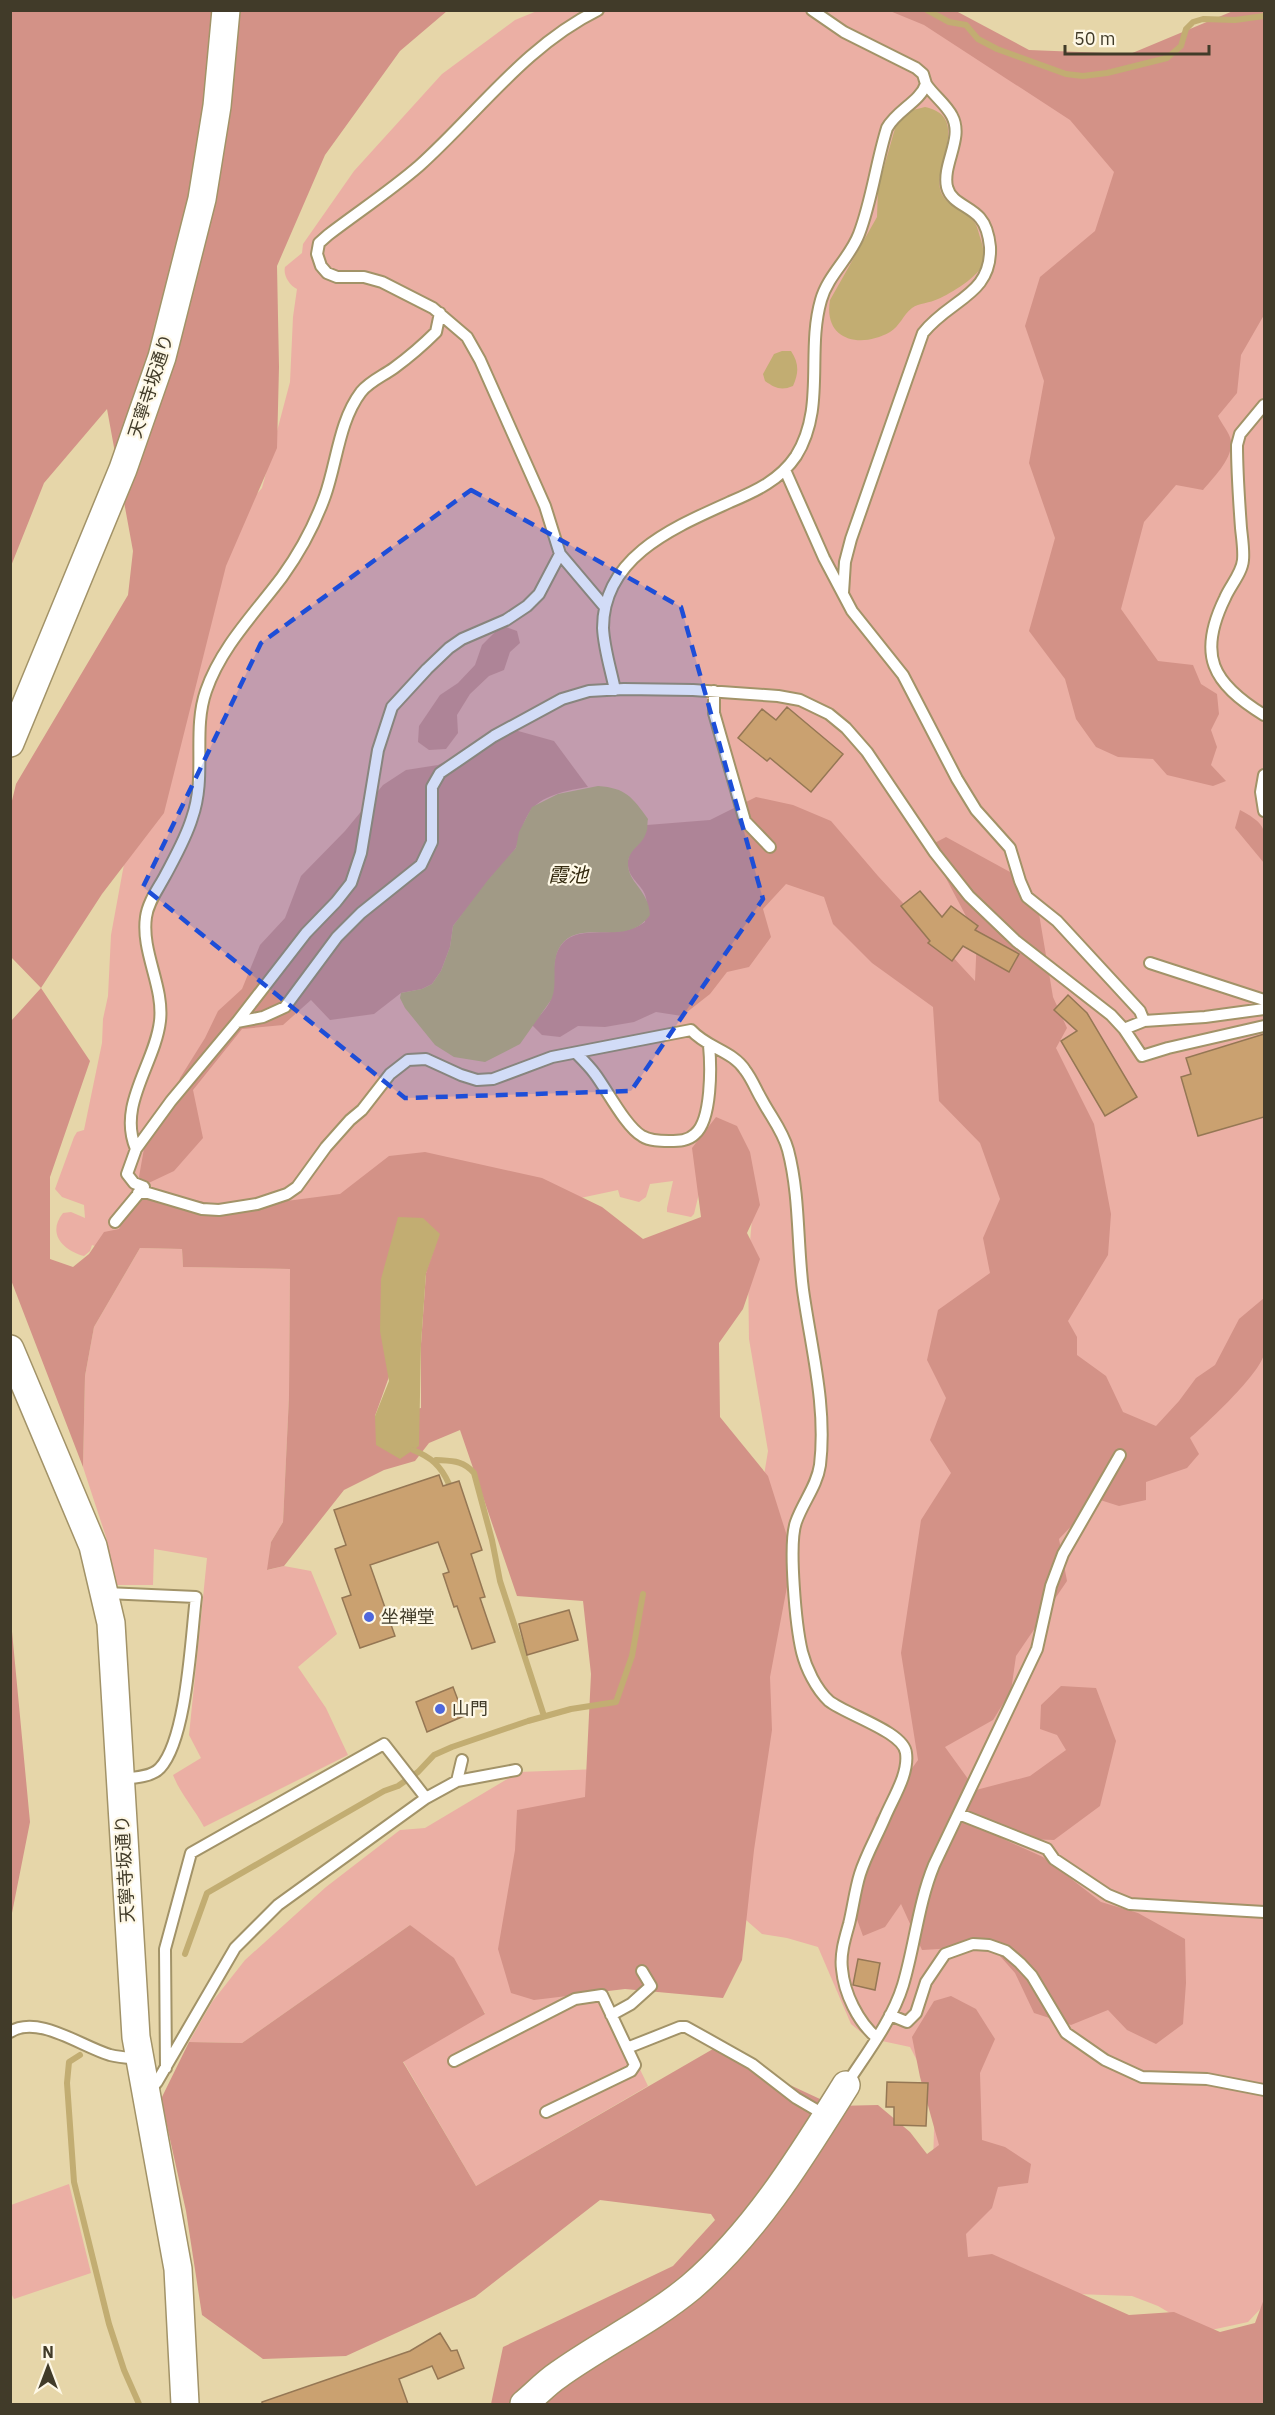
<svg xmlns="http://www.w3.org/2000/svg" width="1275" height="2415" font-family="'IBM Plex Sans','Noto Sans JP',sans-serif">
<rect width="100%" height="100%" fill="#e6d6a9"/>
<path fill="#ebafa4" d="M 919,10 L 1012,58 L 1264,99 L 1264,2305 L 1248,2322 L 1202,2332 L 1158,2306 L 1132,2296 L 1076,2294 L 934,2273 L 933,2165 L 935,2095 L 910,2047 L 868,2038 L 851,2024 L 818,1947 L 787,1938 L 762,1934 L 715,1893 L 753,1542 L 768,1451 L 749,1339 L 748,1265 L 753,1207 L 702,1181 L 694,1214 L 691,1217 L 667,1212 L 667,1208 L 673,1181 L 650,1184 L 646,1197 L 639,1202 L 620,1197 L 618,1190 L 552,1204 L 107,1250 L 92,1245 L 90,1251 L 84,1256 C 62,1250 47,1233 63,1213 L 71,1212 L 85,1218 L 84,1205 L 62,1197 L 55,1189 L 74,1137 L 77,1132 L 84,1130 L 102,1043 L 103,1019 L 108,996 L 111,935 L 175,586 L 262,488 L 290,382 L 293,317 L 297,289 C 289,285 283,275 285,267 L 302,253 L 303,244 L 354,171 L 442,74 L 515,20 L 537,11 Z
M 140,1248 L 182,1249 L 183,1267 L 290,1269 L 289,1396 L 283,1522 L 271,1542 L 268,1570 L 284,1566 L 311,1571 L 337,1634 L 298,1667 L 326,1708 L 348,1755 L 204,1827 C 194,1808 181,1795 173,1775 L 201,1758 L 189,1735 L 207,1558 L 154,1549 L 153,1585 L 116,1585 L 106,1537 L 83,1467 L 85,1376 L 94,1327 Z
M 599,1769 L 595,1976 L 648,2086 L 476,2186 L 403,2061 L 485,2013 L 410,1925 L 242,2043 L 189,2042 L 212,2002 L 245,1960 L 326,1887 L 400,1830 L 425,1828 L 519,1772 Z
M 69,2184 L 91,2273 L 14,2299 L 10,2291 L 11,2205 Z"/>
<path fill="#d39287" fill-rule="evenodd" d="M 11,11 L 447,11 L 400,51 L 325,155 L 277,266 L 279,367 L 277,448 L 226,566 L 164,813 L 102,894 L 41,988 L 90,1061 L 50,1177 L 50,1259 L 73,1267 L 89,1254 L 104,1232 L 119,1229 L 137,1188 L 145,1143 L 172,1104 L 180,1078 L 205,1038 L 218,1011 L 242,989 L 260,945 L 285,918 L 301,876 L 345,831 L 383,785 L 406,770 L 438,765 L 511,729 L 554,741 L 588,787 C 569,790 540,795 529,813 C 522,824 520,836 516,848 L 453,926 L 450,947 L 441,971 L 432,984 L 422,989 L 401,993 L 374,1014 L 330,1020 L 311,1000 L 283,1025 L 242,1029 L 193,1090 L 203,1138 L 174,1171 L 138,1188 L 232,1208 L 340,1194 L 389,1156 L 425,1152 L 542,1178 L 602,1207 L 643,1239 L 701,1217 L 692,1148 L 716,1117 L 737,1126 L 750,1152 L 760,1205 L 747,1233 L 760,1259 L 743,1309 L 719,1343 L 720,1417 L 768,1476 L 793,1555 L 770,1677 L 772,1730 L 754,1850 L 742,1960 L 723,1998 L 625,1989 L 534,2000 L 511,1993 L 498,1949 L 515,1850 L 517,1810 L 585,1797 L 591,1674 L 583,1601 L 517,1596 L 460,1430 L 429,1443 L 415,1461 L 384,1470 L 344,1490 L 284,1566 L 267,1570 L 271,1542 L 283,1522 L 289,1396 L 290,1269 L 183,1267 L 182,1249 L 140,1248 L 94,1327 L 85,1376 L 83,1467 L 11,1280 L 11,1021 L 41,988 L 11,957 L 10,809 L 16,784 L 128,595 L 133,551 L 107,409 L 44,483 L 11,566 ZM 440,1234 L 426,1273 L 421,1344 L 421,1408 L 375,1416 Z
M 890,11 L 956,11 L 1029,50 L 1130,54 L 1233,11 L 1264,11 L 1264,315 L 1241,355 L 1237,393 L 1218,416 C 1221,423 1230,433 1231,441 C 1233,459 1213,478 1203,490 L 1176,485 L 1144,522 L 1121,609 L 1158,661 L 1193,665 L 1201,684 L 1217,694 L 1219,714 L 1211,730 L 1217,747 L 1211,765 L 1226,781 L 1213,786 L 1167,775 L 1153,759 L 1118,757 L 1096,747 L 1076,719 L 1065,679 L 1029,631 L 1055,538 L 1029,463 L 1044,381 L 1025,326 L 1040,277 L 1095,231 L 1114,172 L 1070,120 L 924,25 Z
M 506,627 L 517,631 L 520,643 L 510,652 L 504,670 L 489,676 L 470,694 L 457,715 L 458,733 L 446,749 L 429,750 L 418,742 L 419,726 L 440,695 L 458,683 L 475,665 L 482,645 L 495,632 Z
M 756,797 L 793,805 L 831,821 L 878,876 L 975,981 L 977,937 L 929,846 L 946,837 L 1010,872 L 1038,908 L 1053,997 L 1067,1028 L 1056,1048 L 1094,1124 L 1111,1214 L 1108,1255 L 1068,1321 L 1077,1337 L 1077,1355 L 1106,1376 L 1123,1412 L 1156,1426 L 1179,1401 L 1196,1378 L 1215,1365 L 1239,1319 L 1264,1298 C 1264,1314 1268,1339 1264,1354 C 1260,1374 1206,1424 1190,1438 L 1199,1454 L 1187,1468 L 1146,1482 L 1146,1500 L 1119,1506 L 1097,1499 L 1059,1539 L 1067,1581 L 1016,1656 L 1011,1691 L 993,1720 L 945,1747 L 976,1790 L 1030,1776 L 1066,1750 L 1057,1735 L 1040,1729 L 1041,1705 L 1061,1686 L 1096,1688 L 1116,1741 L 1100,1806 L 1054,1840 L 1001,1838 L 1043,1857 L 1101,1902 L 1138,1913 L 1185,1939 L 1186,1983 L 1183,2024 L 1156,2044 L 1127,2030 L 1108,2010 L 1071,2025 L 1034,2013 L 1015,1973 L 985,1939 L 939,1949 L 922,1950 L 901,1904 L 885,1927 L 863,1936 L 850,1900 L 876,1818 L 918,1760 L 901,1653 L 921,1520 L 951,1473 L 930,1440 L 946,1398 L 927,1360 L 938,1310 L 990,1273 L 983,1238 L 1000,1199 L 980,1143 L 939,1101 L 933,1007 L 872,963 L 833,924 L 824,897 L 786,884 L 763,909 L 771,937 L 749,967 L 727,972 L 710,994 L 682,1016 L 656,1012 L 634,1022 L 605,1027 L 578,1026 L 560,1037 L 542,1035 L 532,1025 C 537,1018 548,1008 551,999 C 557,982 549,959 562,944 C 581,922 618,942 645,922 C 645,914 648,905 646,898 C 644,886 629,879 628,866 C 626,848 645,843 647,825 L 710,820 Z
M 1240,810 C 1270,826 1265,831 1264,863 L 1235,828 Z
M 11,1621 L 30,1822 L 11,1918 L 10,1918 Z
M 410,1925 L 454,1958 L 485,2014 L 403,2062 L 476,2186 L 713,2049 L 835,2106 L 878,2105 L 910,2132 L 927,2154 L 939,2145 L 920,2077 L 912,2037 L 934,2001 L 951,1996 L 976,2009 L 995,2039 L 980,2073 L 982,2140 L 1005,2147 L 1031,2164 L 1028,2183 L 998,2187 L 992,2208 L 966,2234 L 968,2257 L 992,2254 L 1129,2315 L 1174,2312 L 1220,2332 L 1255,2323 L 1264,2299 L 1264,2404 L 491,2404 L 503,2347 L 673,2266 L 715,2220 L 711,2214 L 600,2200 L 475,2297 L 346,2356 L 263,2359 L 202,2315 L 186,2211 L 161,2099 L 189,2042 L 242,2043 Z"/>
<path fill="#c2ad72" d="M 925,107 C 963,115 944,149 940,175 C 935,207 961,204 975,223 C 978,228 979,235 981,240 C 983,248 985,255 983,263 C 980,276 950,294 938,299 C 930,303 919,303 912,308 C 903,315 900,326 890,332 C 860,349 823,340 830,300 L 877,217 L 878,188 L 896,125 L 913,110 Z
M 782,351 L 791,351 C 799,363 799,373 793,386 C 781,391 775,388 765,381 L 763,374 L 774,354 Z
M 598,786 C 626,788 632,797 648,819 C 647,823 648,829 646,833 C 642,846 628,849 628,864 C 628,883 649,890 650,915 C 626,949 581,917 561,945 C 549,962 559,983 551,1000 L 520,1044 L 485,1062 L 454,1057 L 435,1045 L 405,1008 L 400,998 L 401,993 L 422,989 L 432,984 L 441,971 L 450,947 L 453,926 L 488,880 L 516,848 L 519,832 L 532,807 L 558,794 Z
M 398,1217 L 423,1218 L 440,1234 L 426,1273 L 421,1344 L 419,1446 L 400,1459 L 376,1445 L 375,1416 L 389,1381 L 380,1331 L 381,1279 Z"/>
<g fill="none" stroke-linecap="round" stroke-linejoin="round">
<path stroke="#c2ad72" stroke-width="6" d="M 927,10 L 949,22 L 966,25 L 978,39 L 997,49 L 1066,74 L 1083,76 L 1107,73 L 1167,58 L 1181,46 L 1186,29 L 1193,22 L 1203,19 L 1235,20 L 1264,16
M 413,1450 C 431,1457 441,1466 449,1484
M 436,1460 C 452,1461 463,1460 474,1473 L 492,1540 L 500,1581 L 544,1716
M 185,1954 L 207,1893 L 384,1791 L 398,1786 L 418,1772 L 434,1755 L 452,1747 L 528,1721 L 571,1709 L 616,1702 L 632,1656 L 643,1594
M 80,2055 L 69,2062 L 67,2083 L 74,2182 L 109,2324 L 124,2370 L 139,2404"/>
</g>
<path fill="#caa170" stroke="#957754" stroke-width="1.5" d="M 787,707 L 843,754 L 811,792 L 770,758 L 767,761 L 738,738 L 762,709 L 776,720 Z
M 920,891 L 942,917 L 951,906 L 978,926 L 975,930 L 1019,954 L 1009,972 L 963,946 L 952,961 L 928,943 L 930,941 L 901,906 Z
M 1068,995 L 1087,1013 L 1137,1097 L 1105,1116 L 1061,1041 L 1077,1031 L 1054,1010 Z
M 1264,1034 L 1264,1117 L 1198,1136 L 1181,1077 L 1191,1074 L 1186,1058 Z
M 439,1475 L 443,1486 L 459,1481 L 482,1550 L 471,1554 L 485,1597 L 480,1598 L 495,1642 L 472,1649 L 457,1606 L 454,1607 L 443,1574 L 449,1572 L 438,1542 L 370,1565 L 395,1636 L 360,1648 L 342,1598 L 351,1595 L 335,1549 L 346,1545 L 334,1510 Z
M 569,1610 L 578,1640 L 527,1655 L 519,1624 Z
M 453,1687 L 464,1716 L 427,1732 L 416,1702 Z
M 858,1959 L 880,1963 L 875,1990 L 853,1985 Z
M 887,2082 L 928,2083 L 926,2126 L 894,2125 L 894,2107 L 886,2107 Z
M 440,2333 L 451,2351 L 457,2350 L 464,2368 L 438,2379 L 432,2366 L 399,2379 L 408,2404 L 262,2404 L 262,2402 L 410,2351 Z"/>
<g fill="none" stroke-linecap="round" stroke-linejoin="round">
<defs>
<path id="service" d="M 598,10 C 525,46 478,113 419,166 C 390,191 358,212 328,235 L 319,243 L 317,254 L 321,266 L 327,273 L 337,277 L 364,277 L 382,282 L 433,308 L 467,337 L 480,360 L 545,506 L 560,554 L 604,606
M 1264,405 L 1240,434 L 1237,445 C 1237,473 1239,500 1241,528 C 1242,538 1244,550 1243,560 C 1242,573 1230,586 1225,598 C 1197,655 1212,683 1264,715
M 785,470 L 824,558 L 852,611 L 903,675 L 957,779 L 976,810 L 1010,848 L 1020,881 L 1027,897 L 1057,921 L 1140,1011 L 1144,1021 L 1124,1029
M 843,593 L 845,562 L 851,539 L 923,333 C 950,299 992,295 990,247 C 989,237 987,226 980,218 C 970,206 951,203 947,187 C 942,164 964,138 952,116 C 946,104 933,95 926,84
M 615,690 C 611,670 604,649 603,628 C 603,556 675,527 730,502 C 756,491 780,480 796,456 C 826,408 806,352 821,300 C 828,275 850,258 859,234 C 872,200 876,163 887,128 C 897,110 920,102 926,84 L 923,74 L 916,68 L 844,32 L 812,10
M 714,691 L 714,713 L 745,821 L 770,847
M 1264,775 L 1261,792 L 1264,811
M 1150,963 L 1264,1000
M 1144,1021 L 1205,1017 L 1264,1009
M 237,1022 L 263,1017 L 285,1007 L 337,937 L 361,913 L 421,865 L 432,842 L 432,787 L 440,773 L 494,736 L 562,699 L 589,691 L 624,689 L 693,690 L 778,696 L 800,700 L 829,714 L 846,728 L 867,752 L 935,853 L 969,896 L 1016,941 L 1111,1015 L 1124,1029 L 1142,1056 L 1168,1048 L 1264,1026
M 577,1054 C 583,1060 590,1067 595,1074 C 607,1090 626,1127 642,1136 C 650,1141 660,1141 669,1141 C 679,1141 688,1141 695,1134 C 712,1120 711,1066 709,1045
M 136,1149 C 117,1105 155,1064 160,1021 C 164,986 141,952 146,917 C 148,902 158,889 165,876 C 175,857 186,838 192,818 C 207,776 192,731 206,691 C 221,647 255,613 282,577 C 300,552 315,524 325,496 C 337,462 339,421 361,392 C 370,381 383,376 394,368 C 409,357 423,345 436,332 L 440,313
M 138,1193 L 148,1193 L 202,1209 L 219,1210 L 257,1204 L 287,1194 L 297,1187 L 326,1147 L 350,1120 L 362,1110 L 390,1074 L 408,1060 L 426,1059 L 461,1075 L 477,1080 L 493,1079 L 552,1057 L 691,1030 C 707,1048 733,1051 745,1070 C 752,1079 756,1090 762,1100 C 771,1117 783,1131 788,1150 C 800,1196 797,1243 803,1290 C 811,1348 827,1406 820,1465 C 817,1486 803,1502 796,1522 C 788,1544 796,1627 802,1652 C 806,1668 816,1689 829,1701 C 847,1715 904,1732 906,1753 C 909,1774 893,1798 885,1817 C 877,1836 866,1855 860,1874 C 855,1890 853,1908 849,1924 C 845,1938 840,1954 842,1969 C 844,1993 858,2022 877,2038
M 115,1222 L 144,1187 L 134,1183 L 127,1174 L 136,1149 L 171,1101 L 237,1022 L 306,933 L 336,902 L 351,883 L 361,853 L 378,750 L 392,707 L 427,669 L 449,648 L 462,639 L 506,620 L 527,606 L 539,594 L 560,554
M 106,1593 L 196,1597 C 191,1637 187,1739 160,1768 C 152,1777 133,1778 121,1779
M 457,1781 L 462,1760
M 959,1814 L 1047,1849 L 1054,1859 L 1108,1895 L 1130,1904 L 1264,1912
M 611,2015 L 631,2004 L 651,1986 L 642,1971
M 890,2015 L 907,2022 L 916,2013 L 926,1982 L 945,1954 L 973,1944 L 989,1945 L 1006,1951 L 1020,1963 L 1032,1976 L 1066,2033 L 1105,2060 L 1142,2077 L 1207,2079 L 1264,2090
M 10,2032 C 38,2014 82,2047 110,2055 C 119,2057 129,2058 138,2059
M 454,2061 L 575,1999 L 602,1995 L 627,2048
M 166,2068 L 165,1949 L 191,1853 L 384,1744 L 426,1798
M 846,2085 C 866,2054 892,2021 903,1985 C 915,1945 918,1904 934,1865 L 1037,1649 L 1051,1586 L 1063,1554 L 1120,1455
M 149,2091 L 157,2082 L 235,1948 L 278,1905 L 426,1798 L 457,1781 L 516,1770
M 546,2112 L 631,2071 L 635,2065 L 627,2048 L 680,2027 L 686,2027 L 752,2064 L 796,2098 L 825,2115"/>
<path id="tertiary" d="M 10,743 L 123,469 L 162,357 L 202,199 L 217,106 L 226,10
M 10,1349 L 93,1546 L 111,1623 L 136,2037 L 178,2269 L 185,2404
M 524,2404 C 535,2395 546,2383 558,2375 C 601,2344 650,2321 691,2287 C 756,2231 801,2157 846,2085"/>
</defs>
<use href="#service" stroke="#a29368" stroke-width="14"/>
<use href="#tertiary" stroke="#a29368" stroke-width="30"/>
<use href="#service" stroke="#fff" stroke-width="10"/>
<use href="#tertiary" stroke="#fff" stroke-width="27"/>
</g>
<path fill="#1d4ed8" fill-opacity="0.2" stroke="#1d4ed8" stroke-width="4.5" stroke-dasharray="12 8" stroke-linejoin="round" d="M 471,490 L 681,607 L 763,899 L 631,1091 L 405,1098 L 143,887 L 261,643 Z"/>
<g fill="#4f67dc" stroke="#fef8e6" stroke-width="2">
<circle cx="369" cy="1617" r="6"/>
<circle cx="440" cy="1709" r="6"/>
</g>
<g text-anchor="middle" stroke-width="4.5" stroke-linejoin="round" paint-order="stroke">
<g font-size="18" fill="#413b29" stroke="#fef8e6">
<text transform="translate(151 386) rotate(-72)" y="6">天寧寺坂通り</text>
<text transform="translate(125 1869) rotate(-93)" y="6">天寧寺坂通り</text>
</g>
<g font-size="18" fill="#413b29" stroke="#fef8e6" text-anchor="start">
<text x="381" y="1623">坐禅堂</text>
<text x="452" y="1715">山門</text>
</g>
<g font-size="20" font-style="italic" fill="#342a0f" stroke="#fef8e6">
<text x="568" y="882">霞池</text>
</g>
</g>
<rect width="1275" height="2415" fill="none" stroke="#413b29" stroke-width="24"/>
<g transform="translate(48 2367)" stroke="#fef8e6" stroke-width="4.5" paint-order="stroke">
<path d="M0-4.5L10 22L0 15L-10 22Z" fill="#413b29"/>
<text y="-9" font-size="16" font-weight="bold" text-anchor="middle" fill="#413b29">N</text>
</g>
<path d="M1065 45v9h144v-9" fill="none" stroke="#413b29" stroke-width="3"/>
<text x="1074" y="45" font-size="18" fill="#413b29" stroke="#fef8e6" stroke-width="4.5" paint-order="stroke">50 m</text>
</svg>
